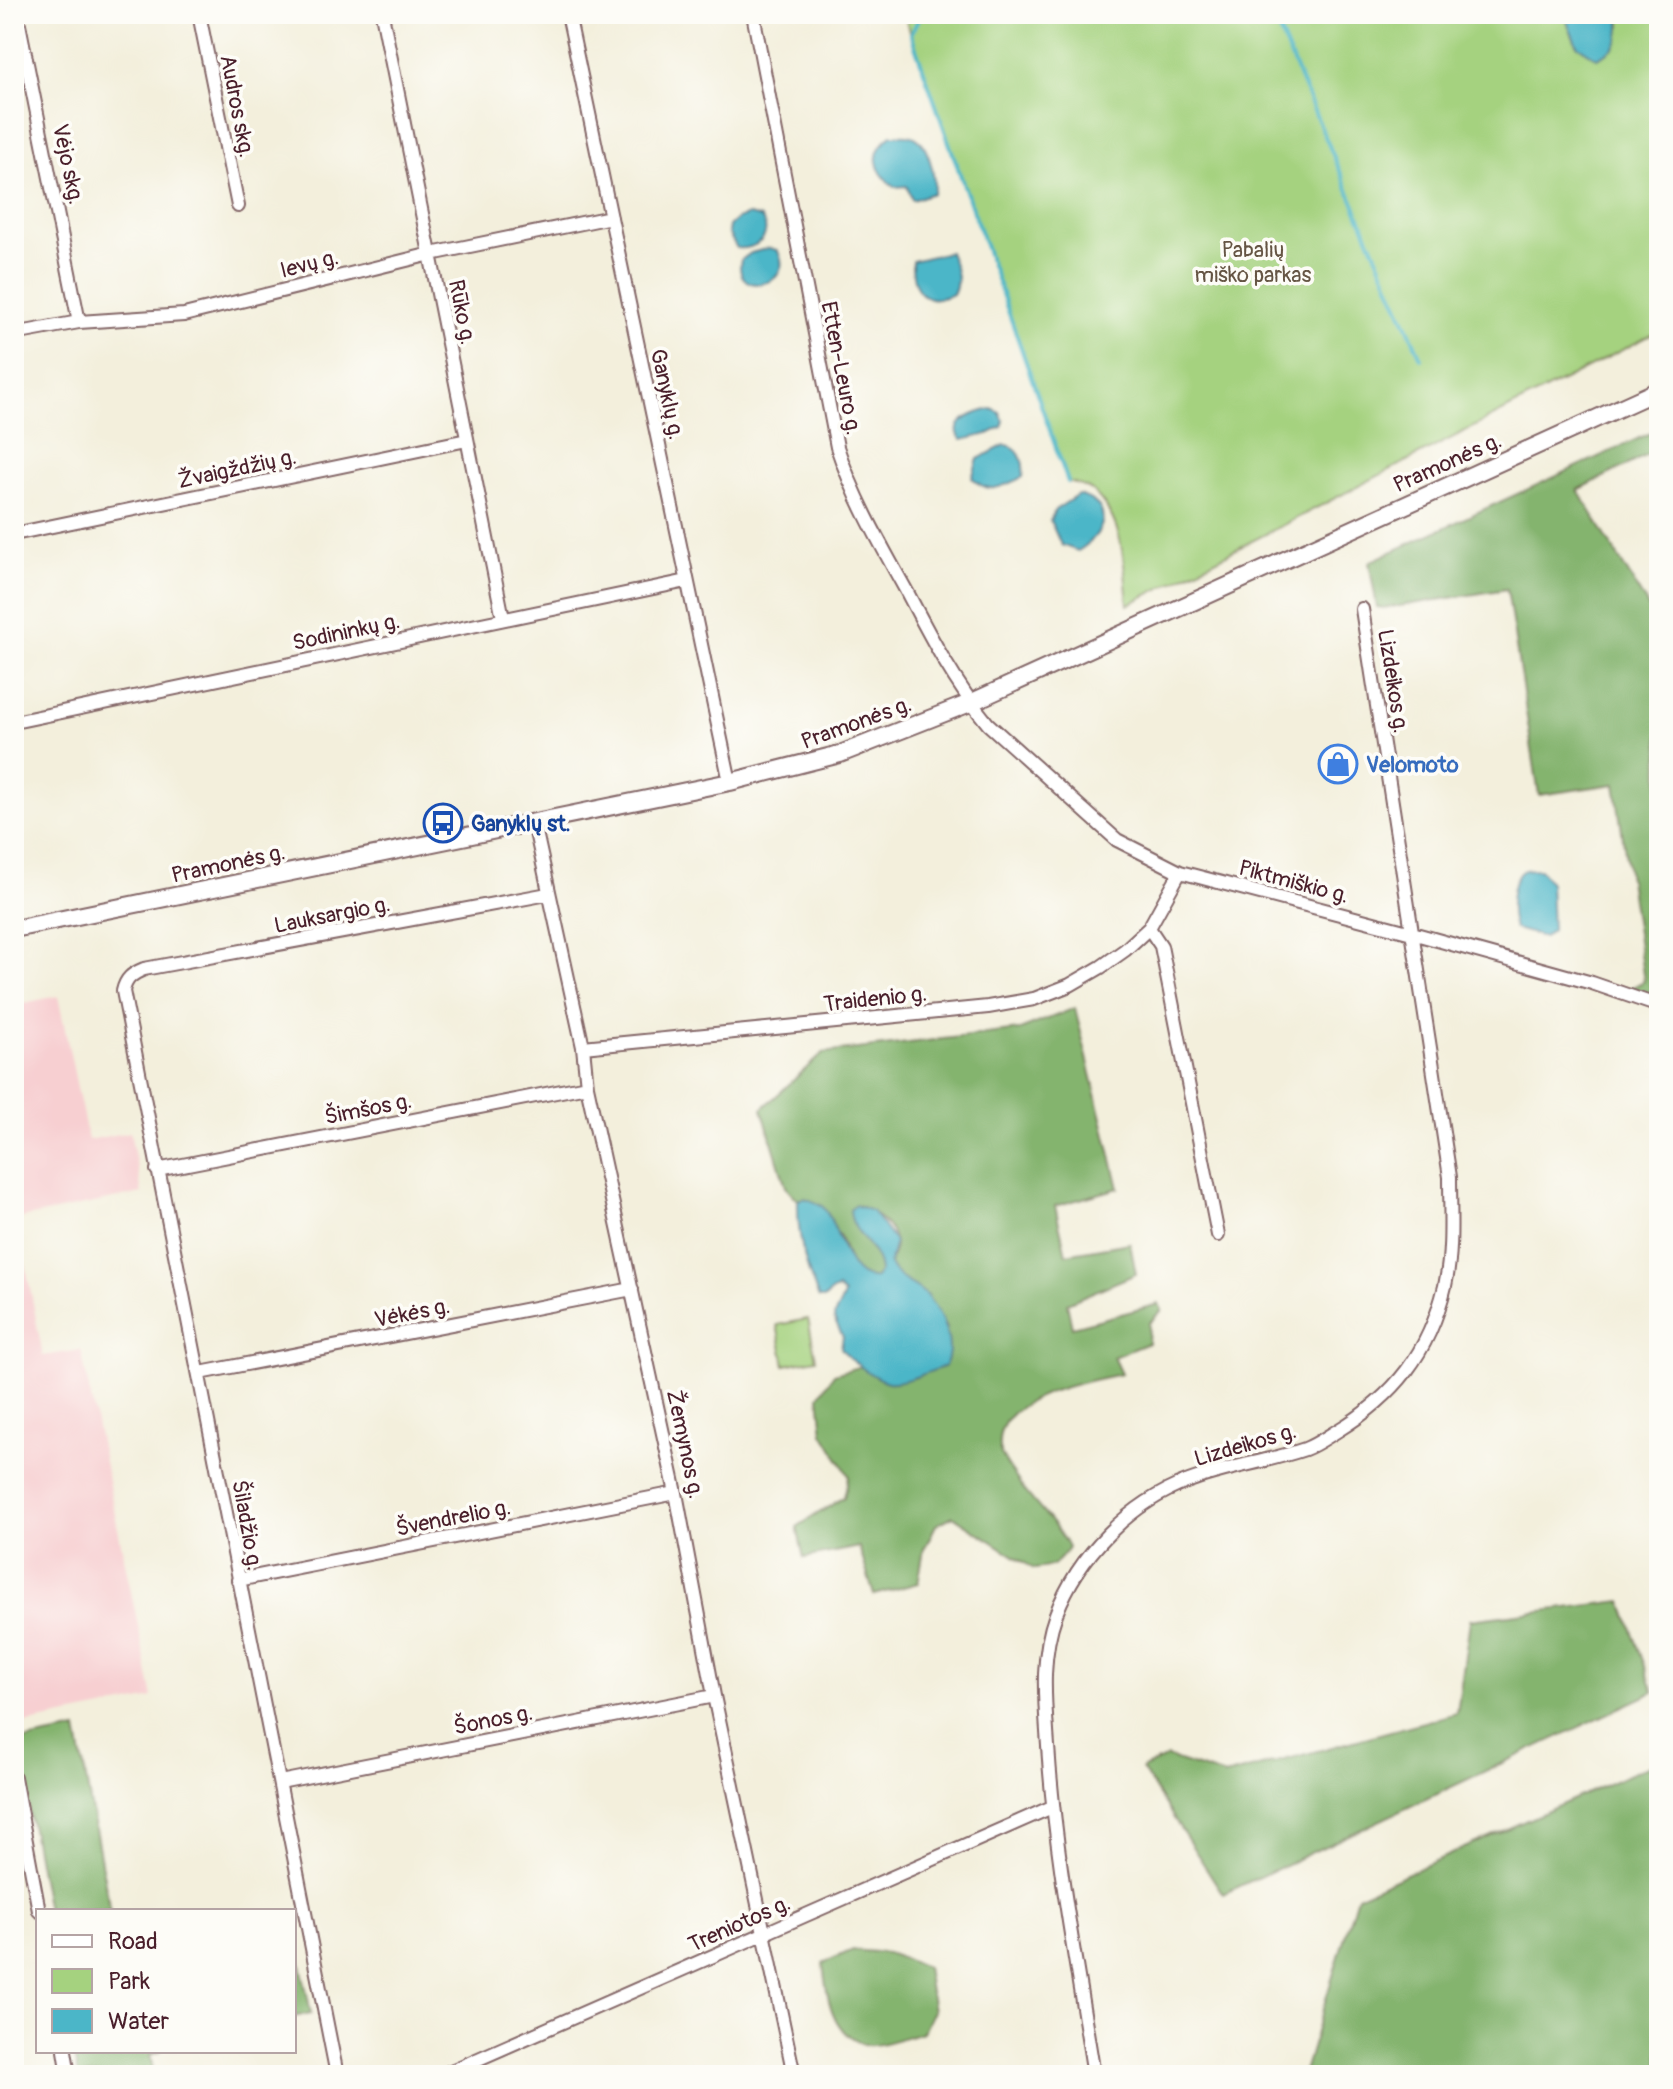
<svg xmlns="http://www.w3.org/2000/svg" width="1673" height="2089" font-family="Pangolin,sans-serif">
<rect width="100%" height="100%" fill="#fdfcf7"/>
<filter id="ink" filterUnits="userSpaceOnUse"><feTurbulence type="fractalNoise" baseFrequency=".0125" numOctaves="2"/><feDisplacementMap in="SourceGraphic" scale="16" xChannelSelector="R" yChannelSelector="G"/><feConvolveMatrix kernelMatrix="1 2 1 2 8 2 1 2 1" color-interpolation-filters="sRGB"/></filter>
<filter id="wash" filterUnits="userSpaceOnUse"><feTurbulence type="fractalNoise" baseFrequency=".006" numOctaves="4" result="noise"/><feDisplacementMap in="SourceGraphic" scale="32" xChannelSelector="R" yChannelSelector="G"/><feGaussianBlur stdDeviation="1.8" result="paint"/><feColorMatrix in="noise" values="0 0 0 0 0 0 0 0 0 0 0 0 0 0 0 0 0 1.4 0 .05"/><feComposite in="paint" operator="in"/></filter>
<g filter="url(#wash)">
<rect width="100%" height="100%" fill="#f3efdc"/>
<path fill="#f7cfd1" d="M 58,996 L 88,1140 L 130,1132 L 142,1193 L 17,1219 L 43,1356 L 81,1350 L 153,1698 L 14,1726 L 14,1005 Z"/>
<path fill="#a5d27f" stroke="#787855" stroke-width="2" d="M 904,14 L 1564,14 L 1577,45 L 1621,26 L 1620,14 L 1659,14 L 1659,331 L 1128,605 C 1124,566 1125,519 1092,491 C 1086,486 1075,484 1068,482 Z
M 808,1319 L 816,1359 L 785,1365 L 777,1325 Z"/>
<path fill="#84b46e" stroke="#676a4c" stroke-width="2" d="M 1659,429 L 1659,449 L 1578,490 L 1656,620 L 1659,620 L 1659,997 L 1631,988 L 1644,981 L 1615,784 L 1539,795 L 1507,589 L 1387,608 L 1377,607 L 1369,562 Z
M 1075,1008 L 1119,1188 L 1055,1206 L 1066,1254 L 1130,1243 L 1136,1274 L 1067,1303 L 1072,1327 L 1159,1304 L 1162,1310 L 1149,1323 L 1148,1343 L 1113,1357 L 1121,1374 C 1085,1382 994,1396 999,1447 C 1000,1458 1014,1474 1020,1484 C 1035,1506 1057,1524 1068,1548 C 1059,1563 1052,1568 1034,1569 L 953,1516 L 936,1525 L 924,1549 L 918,1583 L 874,1595 L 859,1547 L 804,1558 L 797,1527 L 844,1497 L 849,1476 L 823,1433 L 819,1396 L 834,1374 L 861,1366 L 889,1382 L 916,1377 L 946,1328 L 926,1295 L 894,1274 L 889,1263 C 891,1257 895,1251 895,1245 C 895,1227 871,1209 856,1205 L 869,1246 L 879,1259 L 880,1271 L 875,1278 L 867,1279 L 852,1269 L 840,1237 L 805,1198 L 798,1200 L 786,1187 L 762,1109 L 823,1053 L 1020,1030 Z
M 1622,1601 L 1654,1692 L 1223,1894 L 1142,1769 L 1167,1757 L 1225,1776 L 1457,1713 L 1470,1620 Z
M 77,1730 L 110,1911 L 47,1911 L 16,1742 Z
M 1659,1761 L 1659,2075 L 1303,2075 L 1357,1896 Z
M 294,1932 L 311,2013 L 294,2017 Z
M 853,1950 L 887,1953 L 926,1967 L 933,2011 L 923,2032 C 910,2035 879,2047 868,2045 C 831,2037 826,1994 823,1963 Z
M 73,2051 L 162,2051 L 150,2055 L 154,2075 L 78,2075 Z"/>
<path fill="#4bb6c8" stroke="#4a6a7a" stroke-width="2" d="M 1564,14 L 1620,14 C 1621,38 1620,48 1597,58 L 1577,45 Z
M 892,135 C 898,135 906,134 912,136 C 928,140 937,179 933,193 L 912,200 L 907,186 L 894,187 C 874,170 869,152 892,135 Z
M 749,215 L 761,218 C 774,236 756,250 737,248 L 728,233 L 729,226 L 737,219 Z
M 769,248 L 777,250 C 799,285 732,300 741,260 L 751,253 Z
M 949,252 C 955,267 961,278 953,294 C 923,307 912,290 912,261 Z
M 992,409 L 1000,413 L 1004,421 L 1002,427 L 988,434 L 962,440 C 946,422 978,412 992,409 Z
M 1005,445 C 1020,445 1025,464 1023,477 C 1003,486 989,496 972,478 L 978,459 Z
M 1078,495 C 1116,506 1105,534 1078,551 L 1061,545 L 1050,520 L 1055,510 Z
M 1540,869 L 1550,883 L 1552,930 L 1544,937 L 1515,929 C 1508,917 1510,881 1521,872 C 1525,868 1534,870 1540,869 Z
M 804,1198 C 809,1200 818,1202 822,1206 C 840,1224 844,1282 875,1278 L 880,1271 C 878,1246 851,1235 850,1210 L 855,1205 L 872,1211 L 895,1242 L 889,1263 C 898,1282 914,1282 927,1296 C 942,1315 956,1344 945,1366 C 931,1371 902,1384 888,1382 C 874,1379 849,1359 841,1348 L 843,1337 C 829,1309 833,1323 844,1295 L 838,1289 L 832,1291 L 825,1298 L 819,1298 C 805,1267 797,1233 798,1200 Z"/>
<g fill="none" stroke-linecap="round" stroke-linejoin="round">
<path stroke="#4bb6c8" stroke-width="4" d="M 921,14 L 911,34 L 1068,482
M 1272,14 L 1421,358"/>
</g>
</g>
<g filter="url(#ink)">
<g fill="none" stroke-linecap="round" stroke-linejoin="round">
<defs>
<path id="minor" d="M 17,14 L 79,322
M 199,14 L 238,206
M 382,14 L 503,618
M 568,14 L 730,782
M 753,14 L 837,447 C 854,498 881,545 907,592 C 931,638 955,684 988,724 L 1117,840 L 1180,872 L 1412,933 L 1592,983 L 1659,1006
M 14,334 L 79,322 L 184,315 L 431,254 L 611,217
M 14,534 L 467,440
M 14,722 L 687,581
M 534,823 L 583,1047 L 587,1086 L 676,1493 L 714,1696 L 794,2075
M 1149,928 L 1161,946 L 1218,1235
M 583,1047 L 988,1007 L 1034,999 L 1070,985 L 1101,967 L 1125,950 L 1149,928 L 1180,872
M 157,1170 L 587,1086
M 200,1373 L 632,1289
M 238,1580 L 676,1493
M 14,1777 L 39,1911
M 280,1782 L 714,1696
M 65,2051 L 69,2075
M 337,2075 L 123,991 C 126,978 132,974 144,969 L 548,894
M 442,2075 L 1052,1807
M 1094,2075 C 1077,1966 1055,1856 1048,1746 C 1045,1701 1040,1658 1056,1614 C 1078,1556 1129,1503 1189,1481 C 1226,1467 1267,1462 1305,1449 C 1316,1445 1327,1437 1337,1431 C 1395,1396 1429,1353 1445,1286 C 1453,1250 1450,1213 1450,1177 L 1362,609"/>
<path id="secondary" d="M 14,929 L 730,782 L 840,754 L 970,703 L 1659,390"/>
</defs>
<use href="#minor" stroke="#856869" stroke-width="16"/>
<use href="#secondary" stroke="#856869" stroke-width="20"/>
<use href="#minor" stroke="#fff" stroke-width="12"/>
<use href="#secondary" stroke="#fff" stroke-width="16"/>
</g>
</g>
<defs>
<symbol id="shop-ring" viewBox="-11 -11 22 22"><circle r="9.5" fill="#fdfcf7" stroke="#3f7fe0" stroke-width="1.5"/><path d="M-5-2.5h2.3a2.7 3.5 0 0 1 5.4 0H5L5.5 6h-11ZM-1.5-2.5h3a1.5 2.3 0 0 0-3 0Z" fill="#3f7fe0"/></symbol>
<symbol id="bus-ring" viewBox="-11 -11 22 22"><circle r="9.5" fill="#fdfcf7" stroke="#1a4fb4" stroke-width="1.5"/><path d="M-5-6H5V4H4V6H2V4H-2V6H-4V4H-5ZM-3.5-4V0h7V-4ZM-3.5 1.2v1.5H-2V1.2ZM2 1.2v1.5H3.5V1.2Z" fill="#1a4fb4"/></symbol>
</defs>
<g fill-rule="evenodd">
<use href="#shop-ring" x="1316" y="742" width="44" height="44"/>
<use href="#bus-ring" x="421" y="801" width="44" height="44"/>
</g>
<g text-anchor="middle" stroke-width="7" stroke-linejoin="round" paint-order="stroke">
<g font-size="22" fill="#4a1f2b" stroke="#fdfcf7">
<text transform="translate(238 106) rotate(79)" y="8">Audros skg.</text>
<text transform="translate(69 164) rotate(78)" y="8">Vėjo skg.</text>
<text transform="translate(309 263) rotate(-14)" y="8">Ievų g.</text>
<text transform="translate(463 312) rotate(79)" y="8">Rūko g.</text>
<text transform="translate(842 368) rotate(79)" y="8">Etten-Leuro g.</text>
<text transform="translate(668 394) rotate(78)" y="8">Ganyklų g.</text>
<text transform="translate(1447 462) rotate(-24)" y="8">Pramonės g.</text>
<text transform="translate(237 468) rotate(-12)" y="8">Žvaigždžių g.</text>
<text transform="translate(346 631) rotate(-12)" y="8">Sodininkų g.</text>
<text transform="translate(1394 681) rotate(81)" y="8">Lizdeikos g.</text>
<text transform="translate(856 722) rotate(-20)" y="8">Pramonės g.</text>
<text transform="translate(228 863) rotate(-12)" y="8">Pramonės g.</text>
<text transform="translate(1294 881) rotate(15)" y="8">Piktmiškio g.</text>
<text transform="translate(332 914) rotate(-11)" y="8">Lauksargio g.</text>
<text transform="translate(875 998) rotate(-6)" y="8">Traidenio g.</text>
<text transform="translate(368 1108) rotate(-11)" y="8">Šimšos g.</text>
<text transform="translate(412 1312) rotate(-11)" y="8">Vėkės g.</text>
<text transform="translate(686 1444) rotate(78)" y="8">Žemynos g.</text>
<text transform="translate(1245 1444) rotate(-16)" y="8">Lizdeikos g.</text>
<text transform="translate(453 1517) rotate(-11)" y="8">Švendrelio g.</text>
<text transform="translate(248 1525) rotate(80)" y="8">Šiladžio g.</text>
<text transform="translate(493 1719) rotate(-11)" y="8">Šonos g.</text>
<text transform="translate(739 1923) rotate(-24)" y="8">Treniotos g.</text>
</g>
<g font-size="22" fill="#655544" stroke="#fdfcf7">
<text x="1253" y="257">Pabalių<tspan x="1253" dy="25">miško parkas</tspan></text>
</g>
<g font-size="22" font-weight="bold" fill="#366cbe" stroke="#fdfcf7" text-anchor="start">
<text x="1366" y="772">Velomoto</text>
</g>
<g font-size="22" font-weight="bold" fill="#164399" stroke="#fdfcf7" text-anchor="start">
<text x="471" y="831">Ganyklų st.</text>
</g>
</g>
<rect width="1673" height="2089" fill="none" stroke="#fdfcf7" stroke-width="48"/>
<rect x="36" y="1909" width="260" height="144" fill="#fdfcf7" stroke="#b5a4a5" stroke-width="2"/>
<rect x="52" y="1935" width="40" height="12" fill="#ffffff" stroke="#b5a4a5" stroke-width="2"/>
<text x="108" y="1949" font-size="24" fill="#4a1f2b">Road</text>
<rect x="52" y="1969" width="40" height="24" fill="#a5d27f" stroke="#b5a4a5" stroke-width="2"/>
<text x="108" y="1989" font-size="24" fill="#4a1f2b">Park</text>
<rect x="52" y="2009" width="40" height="24" fill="#4bb6c8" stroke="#b5a4a5" stroke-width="2"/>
<text x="108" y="2029" font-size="24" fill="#4a1f2b">Water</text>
</svg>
